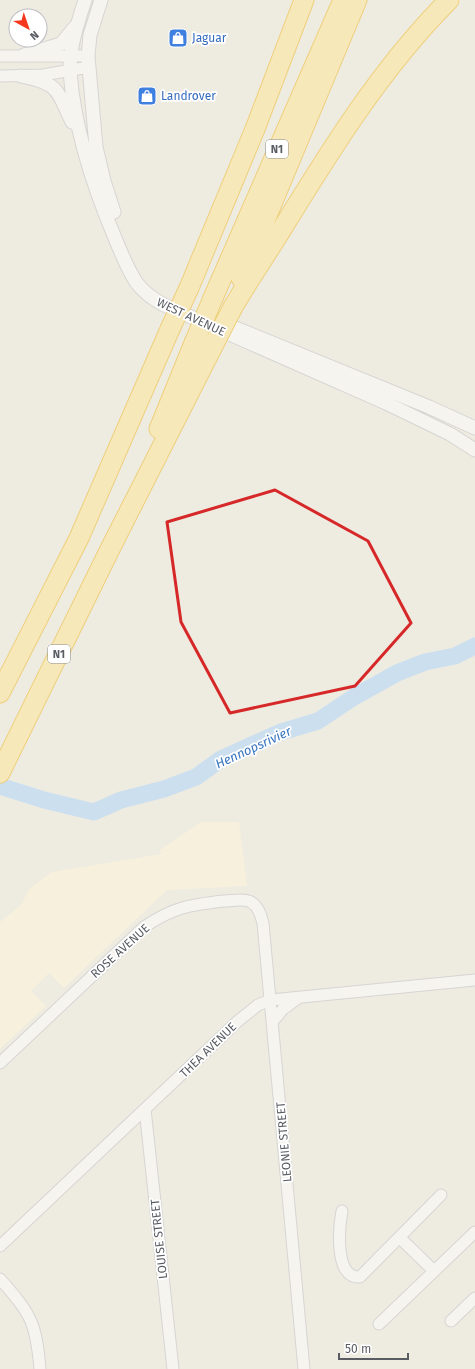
<svg xmlns="http://www.w3.org/2000/svg" width="475" height="1369" font-family="'Fira Sans',sans-serif">
<rect width="100%" height="100%" fill="#eeebe1"/>
<path fill="#fff7d4" d="M 201,822 L 239,822 L 247,886 L 167,890 L 64,988 L 49,973 L 31,991 L 46,1006 L 0,1049 L 0,922 L 20,906 L 30,888 L 52,872 L 161,854 L 160,850 Z"/>
<g fill="none" stroke-linecap="round" stroke-linejoin="round">
<path stroke="#9fd1ff" stroke-width="17" d="M 0,786 L 44,800 L 94,812 L 121,800 L 164,789 L 196,777 L 221,759 L 254,744 L 281,732 L 318,721 L 354,697 L 397,673 L 425,662 L 455,656 L 475,646"/>
<defs>
<path id="minor" d="M 0,56 L 88,56
M 0,76 L 43,75 L 89,67
M 273,1021 L 283,1009 L 298,998
M 0,1063 L 144,927 C 174,907 189,905 224,901 C 232,901 244,898 251,902 C 259,907 261,916 263,923 L 304,1369
M 145,1109 L 173,1369
M 342,1211 C 339,1227 334,1279 360,1277 L 441,1195
M 400,1238 L 434,1271
M 0,1246 L 238,1021 L 258,1005 L 271,1000 L 475,980
M 0,1279 C 31,1314 36,1322 40,1369
M 451,1321 L 475,1298
M 379,1324 L 475,1232"/>
<path id="tertiary" d="M 85,0 C 78,22 69,48 70,71 C 74,128 93,186 115,238 C 121,253 127,268 136,282 C 143,292 153,299 164,305 L 386,403 L 450,434 L 475,450
M 101,0 L 90,35 L 88,56 L 96,147 L 104,181 L 114,212
M 24,55 L 61,44 L 75,27
M 21,76 C 60,84 56,89 72,122
M 233,327 L 429,407 L 475,428"/>
<path id="motorway" d="M 241,278 L 357,0
M 189,288 L 255,129 L 304,0
M 213,298 L 343,0
M 233,307 C 247,283 262,261 277,237 C 328,154 380,69 449,0
M 159,429 L 194,343
M 0,693 L 79,538 L 170,329
M 0,773 L 110,549 L 211,350"/>
</defs>
<use href="#minor" stroke="#b9bbc1" stroke-width="13"/>
<use href="#tertiary" stroke="#b9bbc1" stroke-width="15"/>
<use href="#motorway" stroke="#eeae00" stroke-width="21"/>
<use href="#minor" stroke="#fff" stroke-width="11"/>
<use href="#tertiary" stroke="#fff" stroke-width="13"/>
<use href="#motorway" stroke="#ffe586" stroke-width="19"/>
<defs>
<path id="motorway-bridge" d="M 170,329 L 189,288
M 194,343 L 213,298
M 211,350 L 233,307"/>
</defs>
<use href="#motorway-bridge" stroke="#eeae00" stroke-width="21" stroke-linecap="butt"/>
<use href="#motorway-bridge" stroke="#ffe586" stroke-width="19"/>
</g>
<path d="M0 0H475V1369H0ZM 275,490 L 368,541 L 411,623 L 355,686 L 230,713 L 181,622 L 167,522 Z" fill="#eeebe1" fill-opacity=".55" fill-rule="evenodd"/>
<path fill="none" stroke="#d62828" stroke-width="3" stroke-linejoin="round" d="M 275,490 L 368,541 L 411,623 L 355,686 L 230,713 L 181,622 L 167,522 Z"/>
<defs>
<symbol id="shop-square" viewBox="-11 -11 22 22"><rect x="-9" y="-9" width="18" height="18" rx="4" fill="#3f7fe0" stroke="#fff"/><path d="M-5-2.5h2.3a2.7 3.5 0 0 1 5.4 0H5L5.5 6h-11ZM-1.5-2.5h3a1.5 2.3 0 0 0-3 0Z" fill="#fff"/></symbol>
</defs>
<g fill-rule="evenodd">
<use href="#shop-square" x="167" y="27" width="22" height="22"/>
<use href="#shop-square" x="136" y="85" width="22" height="22"/>
</g>
<g text-anchor="middle" stroke-width="3.5" stroke-linejoin="round" paint-order="stroke">
<g fill="#fff" stroke="#8b8e92" stroke-width="1">
<rect x="266" y="140" width="22" height="18" rx="3"/>
<rect x="48" y="645" width="22" height="18" rx="3"/>
</g>
<g font-size="11" font-weight="bold" fill="#595d63">
<text x="277" y="153">N1</text>
<text x="59" y="658">N1</text>
</g>
<g font-size="12" fill="#366cbe" stroke="#fff" text-anchor="start">
<text x="192" y="42">Jaguar</text>
<text x="161" y="100">Landrover</text>
</g>
<g font-size="12" fill="#595d63" stroke="#fff">
<text transform="translate(191 317) rotate(25)" y="4">WEST AVENUE</text>
<text transform="translate(120 951) rotate(-42)" y="4">ROSE AVENUE</text>
<text transform="translate(208 1050) rotate(-44)" y="4">THEA AVENUE</text>
<text transform="translate(284 1142) rotate(-95)" y="4">LEONIE STREET</text>
<text transform="translate(159 1239) rotate(-96)" y="4">LOUISE STREET</text>
</g>
<g font-size="13" font-style="italic" fill="#3775c2" stroke="#fff">
<text transform="translate(253 747) rotate(-25)" y="5">Hennopsrivier</text>
</g>
</g>
<g transform="translate(28 28) rotate(140)"><circle r="19" fill="#ffffff" stroke="#bdbec1"/>
<path d="M0-3L7 15L0 10L-7 15Z" fill="#f6381e"/>
<text y="-6" font-size="11" font-weight="bold" text-anchor="middle" fill="#595d63">N</text>
</g>
<path d="M339 1353v6h69v-6" fill="none" stroke="#595d63" stroke-width="2"/>
<text x="345" y="1353" font-size="12" fill="#595d63" stroke="#ffffff" stroke-width="3" paint-order="stroke">50 m</text>
</svg>
